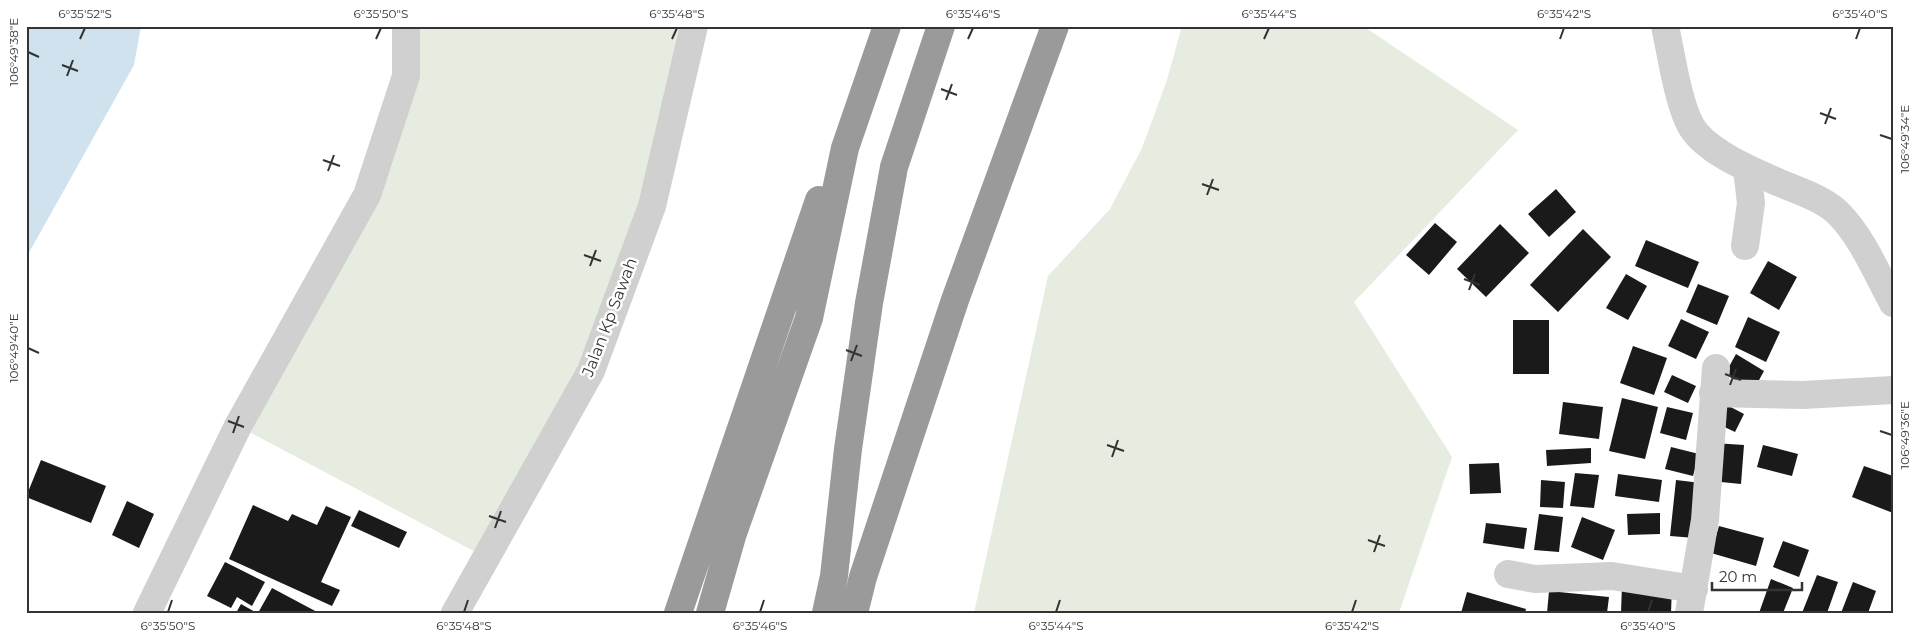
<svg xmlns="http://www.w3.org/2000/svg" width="1919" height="639" font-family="Montserrat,sans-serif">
<rect width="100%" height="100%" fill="#fff"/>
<path fill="#e6ecdf" d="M 406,26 L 694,26 L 591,371 L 485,557 L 238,426 L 367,195 Z
M 1182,26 L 1363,26 L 1518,130 L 1354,302 L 1452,457 L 1399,613 L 974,613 L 1048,276 L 1110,209 L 1142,148 L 1167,80 Z"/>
<path fill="#cfe2ee" d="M 26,26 L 141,26 L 134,65 L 26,258 Z"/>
<path fill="#1a1a1a" d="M 1556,189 L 1576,212 L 1549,237 L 1528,214 Z
M 1435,223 L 1457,242 L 1429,275 L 1406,255 Z
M 1500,224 L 1529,253 L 1486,297 L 1457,269 Z
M 1583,229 L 1611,257 L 1558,312 L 1530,285 Z
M 1646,240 L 1699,262 L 1688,288 L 1635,266 Z
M 1768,261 L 1797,277 L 1779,310 L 1750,293 Z
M 1626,274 L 1647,286 L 1628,320 L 1606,308 Z
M 1698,284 L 1729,296 L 1717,325 L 1686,312 Z
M 1748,317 L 1780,332 L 1766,362 L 1735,347 Z
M 1681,319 L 1709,332 L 1696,359 L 1668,346 Z
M 1513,320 L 1549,320 L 1549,374 L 1513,374 Z
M 1633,346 L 1667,358 L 1654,395 L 1620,383 Z
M 1736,354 L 1764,371 L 1753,391 L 1725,374 Z
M 1672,375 L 1696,386 L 1688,403 L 1664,392 Z
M 1622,398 L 1658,407 L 1645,459 L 1609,451 Z
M 1563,402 L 1603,407 L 1599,439 L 1559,434 Z
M 1725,404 L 1744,414 L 1735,432 L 1716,423 Z
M 1667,407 L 1693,413 L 1686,440 L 1660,433 Z
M 1714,443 L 1744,445 L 1741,484 L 1711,481 Z
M 1763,445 L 1798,454 L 1792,476 L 1757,467 Z
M 1671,447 L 1699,454 L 1693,476 L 1665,469 Z
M 1591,448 L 1591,463 L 1547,466 L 1546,450 Z
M 41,460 L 106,486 L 91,523 L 26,497 Z
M 1499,463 L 1501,493 L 1470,494 L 1469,464 Z
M 1864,466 L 1893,476 L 1893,513 L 1852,497 Z
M 1575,473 L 1599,475 L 1594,508 L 1570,506 Z
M 1618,474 L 1662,480 L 1659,502 L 1615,496 Z
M 1541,480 L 1565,482 L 1563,508 L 1540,507 Z
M 1676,480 L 1701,483 L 1695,538 L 1670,536 Z
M 127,501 L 154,514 L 139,548 L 112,535 Z
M 253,505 L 288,521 L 292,514 L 317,525 L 326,506 L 351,517 L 321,582 L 340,590 L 332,606 L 229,559 Z
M 359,510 L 407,532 L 399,548 L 351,526 Z
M 1660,513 L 1660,534 L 1628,535 L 1627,514 Z
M 1539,514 L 1563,517 L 1559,552 L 1534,550 Z
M 1582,517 L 1615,530 L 1603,560 L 1571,547 Z
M 1486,523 L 1527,528 L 1524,549 L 1483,543 Z
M 1719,526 L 1764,538 L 1756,566 L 1711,553 Z
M 1783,541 L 1809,550 L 1799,577 L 1773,567 Z
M 225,562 L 265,582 L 252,606 L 237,597 L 231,608 L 207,596 Z
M 1817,575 L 1838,582 L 1827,613 L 1802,613 Z
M 1771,579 L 1793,588 L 1783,613 L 1759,613 Z
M 1853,582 L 1876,591 L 1868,613 L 1841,613 Z
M 1622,584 L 1672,586 L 1671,613 L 1621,613 Z
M 272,588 L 319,613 L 258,613 Z
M 1549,591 L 1609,597 L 1607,613 L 1547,613 Z
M 1467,592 L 1526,609 L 1525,613 L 1461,613 Z
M 241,604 L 257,613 L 236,613 Z"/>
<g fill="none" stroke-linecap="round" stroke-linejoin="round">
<path stroke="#d0d0d0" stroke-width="28" d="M 1665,26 C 1671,53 1678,103 1691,126 C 1706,152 1753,171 1780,183 C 1799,191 1825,199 1840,215 C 1863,239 1877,274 1893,303
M 1745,246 L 1751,203 L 1747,169
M 1713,393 L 1803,395 L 1893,390
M 1508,574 L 1535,579 L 1612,576 L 1694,589
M 147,613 L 238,426 L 367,195 L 406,76 L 406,26
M 455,613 L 591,371 L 652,206 L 694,26
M 1689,613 L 1705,520 L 1716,368"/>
<path stroke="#9a9a9a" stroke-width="28" d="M 678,613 L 819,200
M 710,613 L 733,533 L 809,318 L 845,148 L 887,26
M 826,613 L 834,576 L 848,449 L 869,303 L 894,167 L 941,26
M 854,613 L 863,577 L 955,300 L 1055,26"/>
</g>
<path fill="none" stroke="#333" stroke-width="2" d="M 80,39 L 85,28M 376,39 L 381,28M 672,39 L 677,28M 968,39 L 973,28M 1264,39 L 1269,28M 1560,39 L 1564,28M 1856,39 L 1860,28M 28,52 L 39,57M 62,65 L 78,71M 67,76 L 73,60M 941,89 L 957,95M 946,100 L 952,84M 1820,113 L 1836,119M 1825,124 L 1831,108M 1880,135 L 1892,139M 323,160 L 340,166M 328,171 L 334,155M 1202,184 L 1219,190M 1207,195 L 1213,179M 584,255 L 601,261M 590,266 L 596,250M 1464,279 L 1480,285M 1469,290 L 1475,274M 28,348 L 39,353M 846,350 L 862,356M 851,361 L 857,345M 1725,374 L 1741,380M 1730,385 L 1736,369M 228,421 L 244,427M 1880,431 L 1892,435M 233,433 L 239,416M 1107,445 L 1124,451M 1112,457 L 1118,440M 489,516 L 506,522M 495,528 L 501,511M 1368,540 L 1385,546M 1374,552 L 1380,535M 168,612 L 172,600M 464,612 L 468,600M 760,612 L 764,600M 1056,612 L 1060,600M 1352,612 L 1356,600M 1648,612 L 1652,600"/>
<g text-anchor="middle" stroke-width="5" stroke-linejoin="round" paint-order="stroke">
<g font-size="16" fill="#333" stroke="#fff">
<text transform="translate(609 317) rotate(-69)" y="6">Jalan Kp Sawah</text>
</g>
</g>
<rect width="1919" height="639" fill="none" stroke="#ffffff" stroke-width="55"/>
<path d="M1712 582v8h90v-8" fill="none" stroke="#333333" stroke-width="2.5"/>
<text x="1719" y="582" font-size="15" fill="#333333" stroke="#ffffff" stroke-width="4" paint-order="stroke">20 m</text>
<rect x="28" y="28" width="1864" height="584" fill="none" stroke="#333" stroke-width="2"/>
<g font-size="12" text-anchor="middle" fill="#333">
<text x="85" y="18">6°35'52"S</text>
<text x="381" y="18">6°35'50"S</text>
<text x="677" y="18">6°35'48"S</text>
<text x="973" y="18">6°35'46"S</text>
<text x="1269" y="18">6°35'44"S</text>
<text x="1564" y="18">6°35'42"S</text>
<text x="1860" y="18">6°35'40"S</text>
<text transform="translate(14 52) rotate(-90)" y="4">106°49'38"E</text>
<text transform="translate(1905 139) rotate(-90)" y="4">106°49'34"E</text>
<text transform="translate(14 348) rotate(-90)" y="4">106°49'40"E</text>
<text transform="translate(1905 435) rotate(-90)" y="4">106°49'36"E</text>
<text x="168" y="630">6°35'50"S</text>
<text x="464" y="630">6°35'48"S</text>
<text x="760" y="630">6°35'46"S</text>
<text x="1056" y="630">6°35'44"S</text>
<text x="1352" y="630">6°35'42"S</text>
<text x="1648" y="630">6°35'40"S</text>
</g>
</svg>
